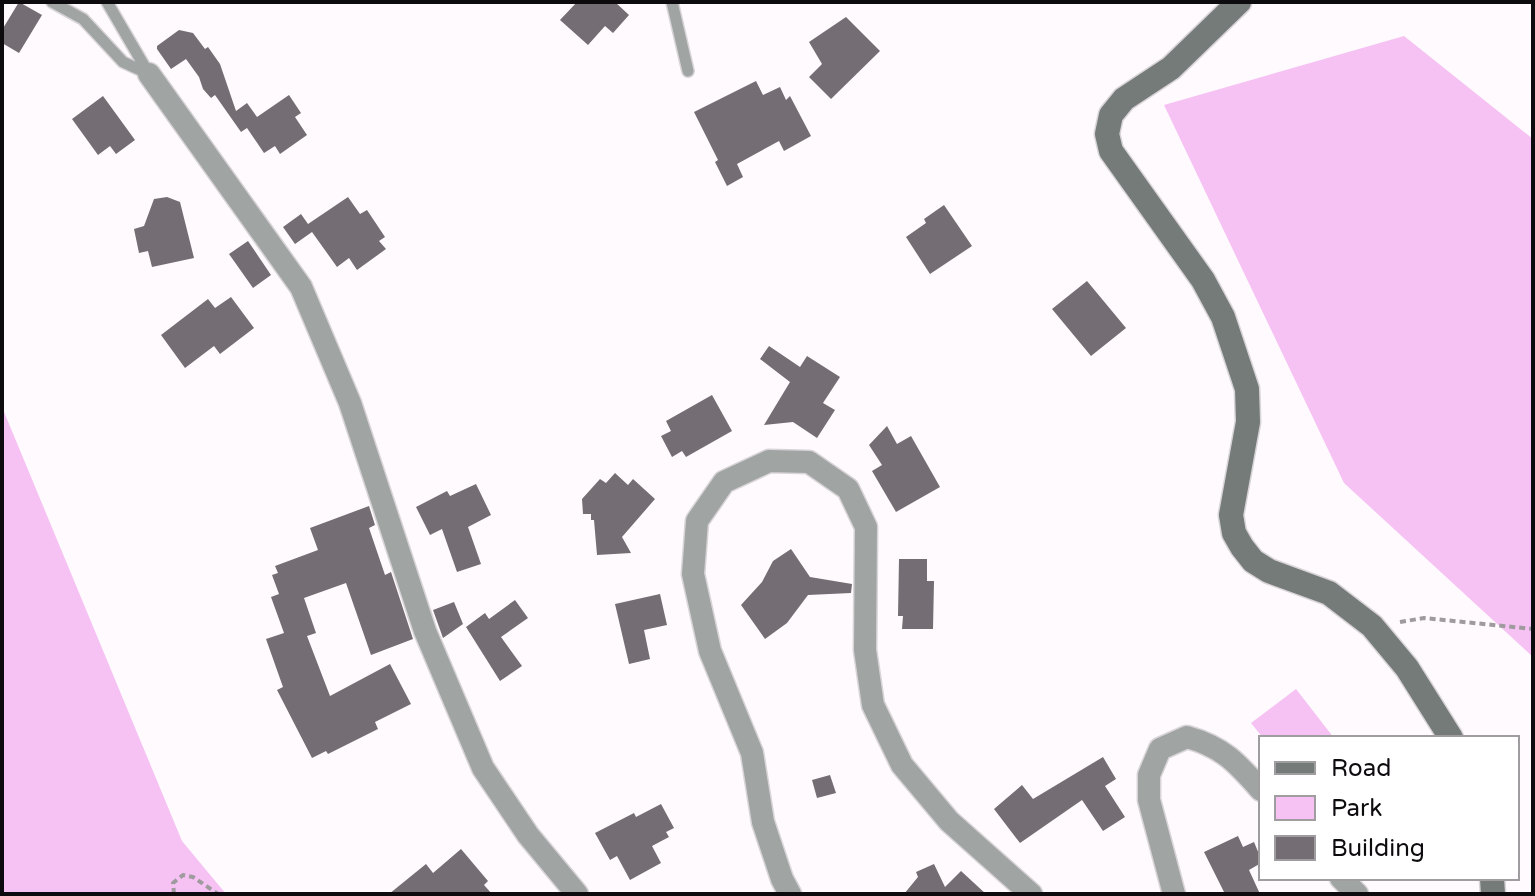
<svg xmlns="http://www.w3.org/2000/svg" width="1535" height="896" font-family="'Varela Round',sans-serif">
<rect width="100%" height="100%" fill="#fffafe"/>
<path fill="#f6c2f3" d="M 1404,36 L 1533,139 L 1533,657 L 1344,483 L 1164,105 Z
M 2,407 L 182,841 L 226,894 L 2,894 Z
M 1296,689 L 1334,738 L 1263,738 L 1251,723 Z"/>
<path fill="#746d74" d="M 19,2 L 42,15 L 19,53 L 2,43 L 2,30 Z
M 577,2 L 615,2 L 629,15 L 613,33 L 605,26 L 588,45 L 560,20 Z
M 846,17 L 880,51 L 831,99 L 809,77 L 822,64 L 809,42 Z
M 179,30 L 193,33 L 205,49 L 208,47 L 220,64 L 236,111 L 247,103 L 257,117 L 289,95 L 301,113 L 295,117 L 307,135 L 280,154 L 275,146 L 264,153 L 247,128 L 241,132 L 215,95 L 211,98 L 203,89 L 199,77 L 186,59 L 171,69 L 157,49 L 157,46 Z
M 756,81 L 763,95 L 780,87 L 786,100 L 790,96 L 811,136 L 784,151 L 779,141 L 737,164 L 743,177 L 727,186 L 715,162 L 718,160 L 694,112 Z
M 103,96 L 135,140 L 116,154 L 110,146 L 98,155 L 72,119 Z
M 167,197 L 180,202 L 194,258 L 152,267 L 148,251 L 139,253 L 134,229 L 144,226 L 154,199 Z
M 348,197 L 360,214 L 367,210 L 385,237 L 379,241 L 386,249 L 357,270 L 349,258 L 337,267 L 312,232 L 295,244 L 283,227 L 301,214 L 308,224 Z
M 944,205 L 972,246 L 930,274 L 906,237 L 926,223 L 924,219 Z
M 248,241 L 271,275 L 253,288 L 229,254 Z
M 1087,281 L 1126,328 L 1091,356 L 1052,309 Z
M 231,297 L 254,328 L 220,354 L 214,346 L 185,368 L 161,335 L 208,299 L 215,308 Z
M 769,346 L 800,367 L 807,356 L 840,377 L 823,403 L 835,410 L 817,438 L 793,422 L 764,425 L 790,382 L 760,359 Z
M 712,395 L 732,431 L 686,457 L 682,451 L 672,457 L 661,436 L 671,431 L 666,421 Z
M 887,426 L 897,444 L 911,436 L 940,487 L 896,512 L 872,471 L 882,465 L 869,445 Z
M 615,473 L 628,485 L 633,479 L 655,499 L 622,537 L 631,553 L 597,555 L 594,520 L 591,520 L 591,514 L 583,514 L 582,499 L 600,479 L 606,483 Z
M 476,484 L 491,515 L 468,527 L 481,564 L 457,572 L 442,529 L 430,535 L 416,507 L 447,491 L 450,496 Z
M 369,506 L 375,525 L 369,528 L 385,575 L 391,572 L 413,639 L 371,655 L 346,583 L 304,598 L 316,633 L 307,636 L 330,696 L 390,664 L 411,704 L 375,722 L 378,729 L 328,754 L 326,751 L 312,758 L 277,690 L 283,687 L 266,639 L 284,633 L 271,597 L 279,594 L 272,575 L 278,573 L 275,566 L 318,550 L 310,528 Z
M 791,549 L 810,577 L 852,584 L 851,593 L 808,595 L 787,623 L 765,639 L 741,605 L 762,582 L 773,561 Z
M 899,559 L 927,559 L 927,581 L 934,581 L 933,629 L 902,629 L 903,616 L 898,616 Z
M 660,594 L 667,625 L 644,630 L 650,659 L 629,664 L 615,604 Z
M 515,600 L 528,618 L 501,637 L 522,666 L 500,681 L 466,627 L 485,613 L 489,619 Z
M 454,602 L 463,624 L 443,638 L 433,610 Z
M 1103,757 L 1116,779 L 1105,786 L 1125,817 L 1103,831 L 1082,800 L 1020,843 L 994,809 L 1022,785 L 1033,799 Z
M 830,775 L 836,793 L 817,798 L 812,780 Z
M 661,804 L 674,828 L 666,832 L 669,837 L 652,846 L 661,863 L 630,880 L 617,856 L 610,860 L 595,833 L 634,813 L 636,817 Z
M 1238,836 L 1243,847 L 1254,842 L 1261,859 L 1261,863 L 1249,870 L 1260,894 L 1225,894 L 1204,852 Z
M 461,849 L 488,881 L 484,885 L 492,894 L 389,894 L 426,864 L 433,873 Z
M 934,864 L 945,887 L 961,871 L 986,894 L 904,894 L 918,877 L 916,872 Z"/>
<g fill="none" stroke-linecap="round" stroke-linejoin="round">
<defs>
<path id="lane" d="M 52,2 L 83,19 L 123,62 L 149,74
M 107,2 L 149,74
M 672,2 L 688,71"/>
<path id="street" d="M 149,74 L 301,287 L 350,403 L 425,631 L 483,768 L 528,835 L 577,894
M 1341,878 L 1357,894
M 790,894 L 782,879 L 763,822 L 752,753 L 710,651 L 693,574 L 697,521 L 724,482 L 769,461 L 809,462 L 848,489 L 866,527 L 865,650 L 873,705 L 902,765 L 949,821 L 1031,894
M 1174,894 L 1149,800 L 1149,775 L 1160,749 L 1187,737 C 1223,747 1237,763 1261,790"/>
<path id="secondary" d="M 1239,2 L 1171,68 L 1124,99 L 1111,115 L 1107,134 L 1111,151 L 1203,280 L 1223,317 L 1247,389 L 1248,422 L 1231,515 L 1234,533 L 1242,547 L 1253,561 L 1269,571 L 1329,593 L 1372,626 L 1407,668 L 1451,738
M 1492,878 L 1493,894"/>
</defs>
<use href="#lane" stroke="#d8d4d8" stroke-width="14"/>
<use href="#street" stroke="#d8d4d8" stroke-width="25"/>
<use href="#secondary" stroke="#d8d4d8" stroke-width="27"/>
<path stroke="#9f9a9e" stroke-width="4" stroke-dasharray="6 4" stroke-linecap="butt" d="M 1400,622 L 1424,618 L 1533,629
M 174,894 L 173,883 L 183,875 L 193,877 L 218,894"/>
<use href="#lane" stroke="#a0a5a3" stroke-width="11"/>
<use href="#street" stroke="#a0a5a3" stroke-width="22"/>
<use href="#secondary" stroke="#757b79" stroke-width="24"/>
</g>
<rect width="1535" height="896" fill="none" stroke="#0e0b0e" stroke-width="8"/>
<rect x="1259" y="736" width="260" height="144" fill="#ffffff" stroke="#9f9d9f" stroke-width="2"/>
<rect x="1275" y="762" width="40" height="12" fill="#757b79" stroke="#9f9d9f" stroke-width="2"/>
<text x="1331" y="776" font-size="24" fill="#0e0b0e">Road</text>
<rect x="1275" y="796" width="40" height="24" fill="#f6c2f3" stroke="#9f9d9f" stroke-width="2"/>
<text x="1331" y="816" font-size="24" fill="#0e0b0e">Park</text>
<rect x="1275" y="836" width="40" height="24" fill="#746d74" stroke="#9f9d9f" stroke-width="2"/>
<text x="1331" y="856" font-size="24" fill="#0e0b0e">Building</text>
</svg>
